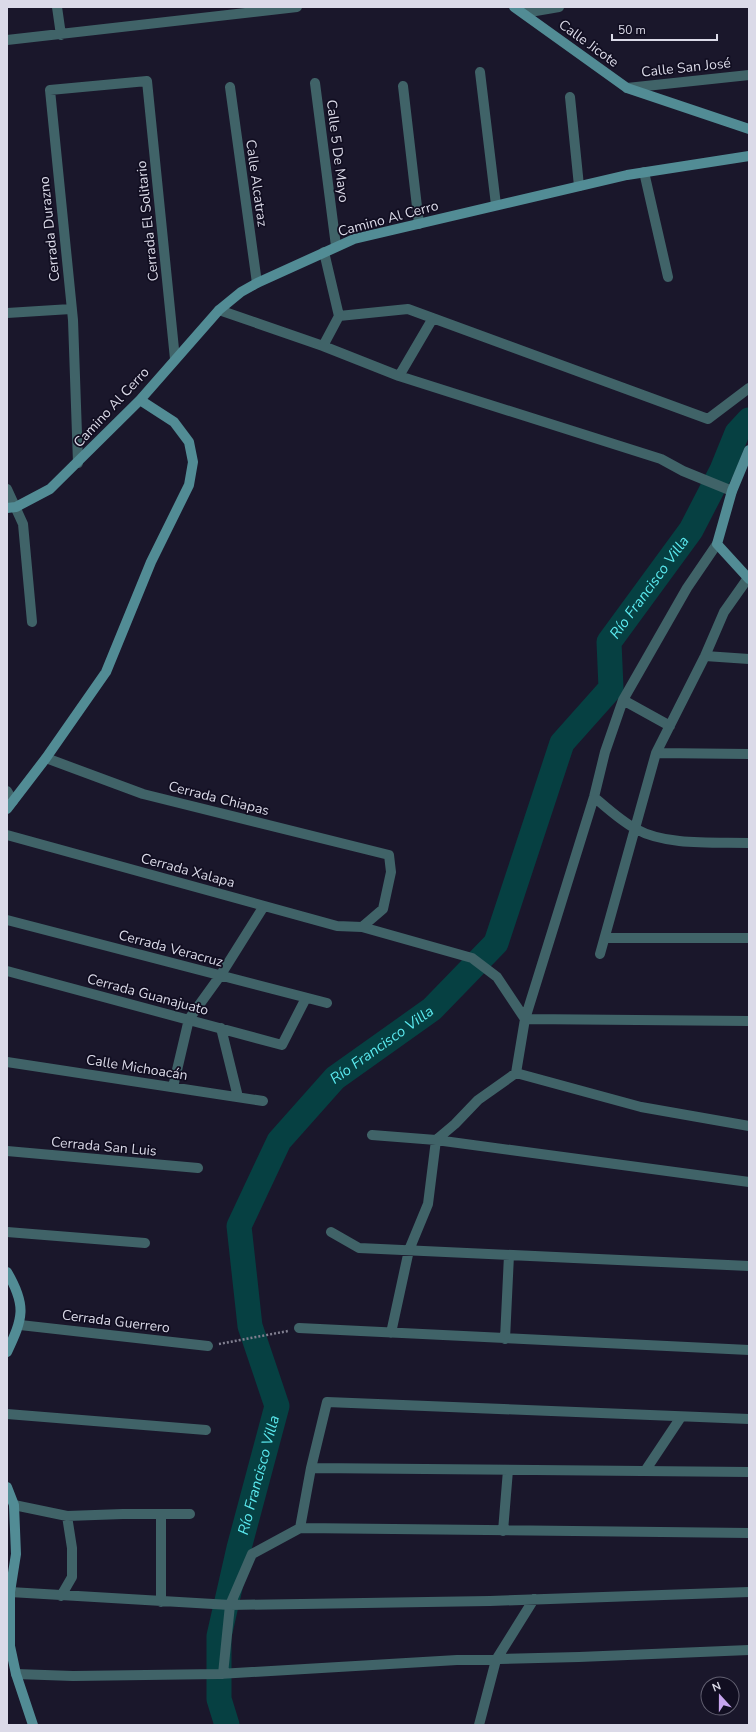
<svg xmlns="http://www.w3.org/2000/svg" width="756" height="1732" font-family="'Nunito Sans',sans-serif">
<rect width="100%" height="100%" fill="#1a172b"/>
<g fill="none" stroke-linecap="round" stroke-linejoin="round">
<path stroke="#064042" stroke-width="25" id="s1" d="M 227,1725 L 219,1699 L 219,1636 L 239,1548 L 277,1406 L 250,1326 L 239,1226 L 279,1141 L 335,1078 L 432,1009 L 496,943 L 562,743 L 611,688 L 609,642 L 691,530 L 722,470 L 737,433 L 749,420"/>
<path stroke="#817f90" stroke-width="2.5" stroke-dasharray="2 2" stroke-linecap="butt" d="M 219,1344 L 288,1331"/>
<path stroke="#406368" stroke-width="10" d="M 57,7 L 61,35
M 524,13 L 559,7
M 7,40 L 297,7
M 480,72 L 496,205
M 315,83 L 336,246
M 403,86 L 419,224
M 230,87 L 257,283
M 627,88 L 749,75
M 570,97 L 579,186
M 644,172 L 668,277
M 324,252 L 339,316
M 219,310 L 323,346 L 399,376 L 661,459 L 683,471 L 732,491
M 7,313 L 71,309
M 323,346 L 339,316 L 408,309 L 708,419 L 749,388
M 399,376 L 433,318
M 78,463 L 73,320 L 50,90 L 147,81 L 175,359
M 7,489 L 23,524 L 32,622
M 705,656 L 749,659
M 623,700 L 670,726
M 656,753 L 749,754
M 46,758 L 143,794 L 389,855 L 391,872 L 383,909 L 362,927
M 7,791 L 13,801
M 594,797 C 607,808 621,821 636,829 C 666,846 715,842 749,843
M 7,835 L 337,926 L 362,927 L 472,958 L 497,977 L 525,1019 L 749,1021
M 7,920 L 327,1003
M 605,938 L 749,938
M 600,954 L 656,753 L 705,656 L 724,612 L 748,578
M 7,971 L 282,1045 L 306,998
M 221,1028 L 238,1097
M 7,1062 L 263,1101
M 516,1073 L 641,1107 L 749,1126
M 173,1087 L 189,1019 L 220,976 L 264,906
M 372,1135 L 436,1140 L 749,1182
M 7,1151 L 198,1168
M 7,1232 L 145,1243
M 331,1232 L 359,1248 L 749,1266
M 20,1325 L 208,1346
M 299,1328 L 749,1350
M 391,1333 L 409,1250 L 428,1204 L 436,1140 L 455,1124 L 478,1100 L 516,1073 L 525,1019 L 594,797 L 605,752 L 623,700 L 687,588 L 717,544
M 505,1339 L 509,1255
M 7,1414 L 206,1430
M 311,1468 L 749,1472
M 645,1471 L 681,1417
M 14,1505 L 67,1516 L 123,1514 L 190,1514
M 300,1528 L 749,1533
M 503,1531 L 508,1470
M 10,1592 L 230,1605 L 490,1601 L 749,1592
M 61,1596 L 72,1577 L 72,1548 L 67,1516
M 161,1602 L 161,1514
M 16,1674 L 73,1676 L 219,1674 L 457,1660 L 579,1657 L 749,1650
M 223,1674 L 230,1605 L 252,1554 L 300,1528 L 311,1468 L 327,1402 L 749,1419
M 479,1725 L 496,1660 L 534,1599"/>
<path stroke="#528c95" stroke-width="10" d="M 514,7 L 627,88 L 749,129
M 749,450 L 732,491 L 717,544 L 749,579
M 7,508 L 16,507 L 50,489 L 140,400 L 219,310 L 241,292 L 257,283 L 354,239 L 627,175 L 749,156
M 7,809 L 46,758 L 106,672 L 151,562 L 189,485 L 193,462 L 189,442 L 174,422 L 140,400
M 7,1272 C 27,1306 23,1318 7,1352
M 7,1487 L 14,1505 L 16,1554 L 10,1592 L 10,1646 L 16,1674 L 33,1725"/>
</g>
<g text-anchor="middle" stroke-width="3.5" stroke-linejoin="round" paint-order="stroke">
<g font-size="14" fill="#dbdae8" stroke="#110e21">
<text transform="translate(589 43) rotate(36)" y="5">Calle Jicote</text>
<text transform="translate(686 67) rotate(-6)" y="5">Calle San José</text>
<text transform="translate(338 151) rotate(83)" y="5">Calle 5 De Mayo</text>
<text transform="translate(257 183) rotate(82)" y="5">Calle Alcatraz</text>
<text transform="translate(388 218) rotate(-15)" y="5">Camino Al Cerro</text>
<text transform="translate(147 221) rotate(-96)" y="5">Cerrada El Solitario</text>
<text transform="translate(49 229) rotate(-96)" y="5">Cerrada Durazno</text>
<text transform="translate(111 407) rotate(-47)" y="5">Camino Al Cerro</text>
<text transform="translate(219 798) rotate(14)" y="5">Cerrada Chiapas</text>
<text transform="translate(188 870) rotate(15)" y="5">Cerrada Xalapa</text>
<text transform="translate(171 948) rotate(15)" y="5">Cerrada Veracruz</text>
<text transform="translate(148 994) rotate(15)" y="5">Cerrada Guanajuato</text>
<text transform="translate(137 1067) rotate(9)" y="5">Calle Michoacán</text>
<text transform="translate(104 1146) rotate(5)" y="5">Cerrada San Luis</text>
<text transform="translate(116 1321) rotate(7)" y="5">Cerrada Guerrero</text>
</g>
<g font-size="15" font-style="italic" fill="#5be9ef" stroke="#110e21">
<text dy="5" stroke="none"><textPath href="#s1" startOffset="1300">Río Francisco Villa</textPath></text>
<text dy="5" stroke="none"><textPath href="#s1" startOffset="748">Río Francisco Villa</textPath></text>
<text dy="5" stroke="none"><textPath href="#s1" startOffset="256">Río Francisco Villa</textPath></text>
</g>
</g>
<rect width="756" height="1732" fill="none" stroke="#dbdae8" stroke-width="16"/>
<g transform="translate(720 1696) rotate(339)"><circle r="19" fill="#110e21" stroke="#626071"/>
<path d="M0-3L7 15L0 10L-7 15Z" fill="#c7a6ef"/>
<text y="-6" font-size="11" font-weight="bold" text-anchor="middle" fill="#dbdae8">N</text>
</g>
<path d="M612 34v6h105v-6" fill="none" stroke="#dbdae8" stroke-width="2"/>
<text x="618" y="34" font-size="12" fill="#dbdae8" stroke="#110e21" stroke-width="3" paint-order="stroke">50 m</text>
</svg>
